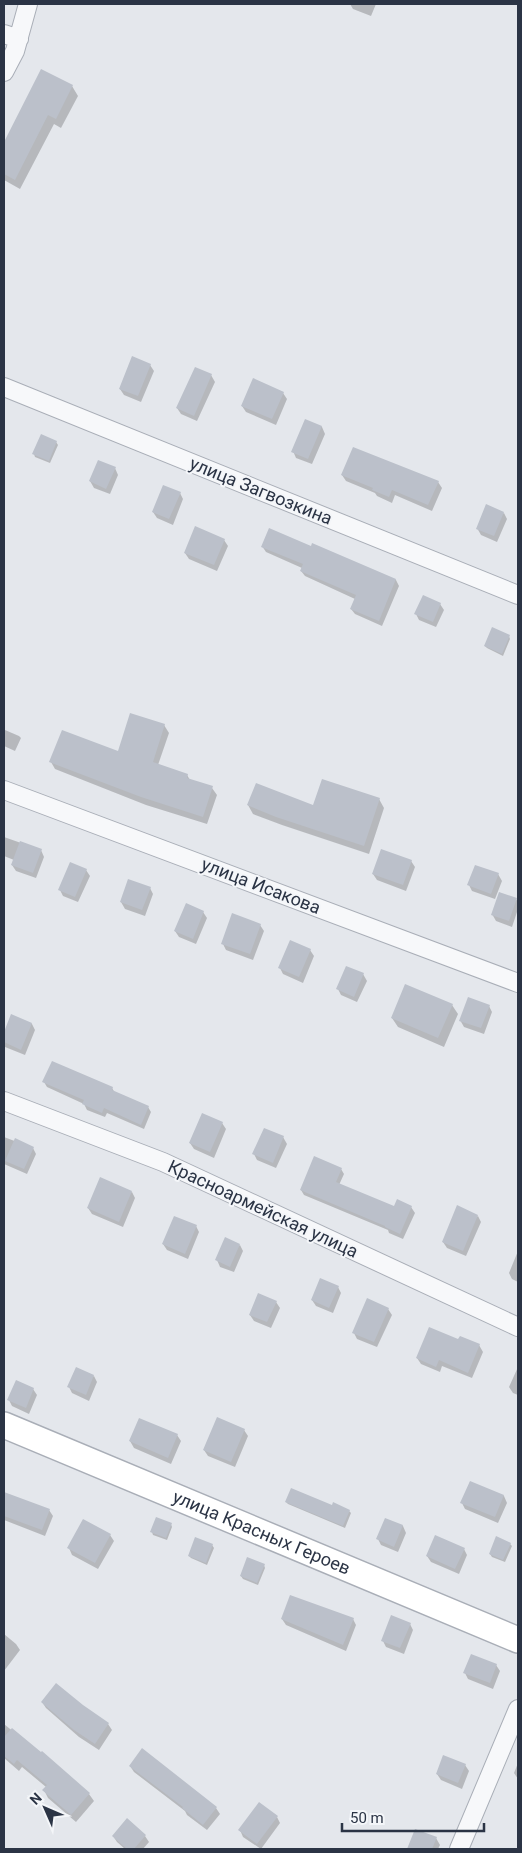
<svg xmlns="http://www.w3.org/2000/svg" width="522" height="1853" font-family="Roboto,sans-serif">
<rect width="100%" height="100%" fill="#e4e7ec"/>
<path fill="#0003" d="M 350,4 L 376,4 L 371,16 L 353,9 Z
M 42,71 L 72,86 L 78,96 L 61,128 L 54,124 L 20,189 L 4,180 L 4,145 Z
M 150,365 L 154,371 L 141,402 L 124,395 L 120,389 Z
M 211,375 L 215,382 L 197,421 L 181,414 L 177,408 Z
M 283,393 L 287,399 L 276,425 L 246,412 L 242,406 Z
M 306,421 L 322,427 L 325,434 L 312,464 L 296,458 L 293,451 Z
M 56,442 L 58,445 L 50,463 L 35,457 L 34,454 Z
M 115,468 L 118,475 L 110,494 L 94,488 L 90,481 Z
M 342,475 L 438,482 L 442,488 L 432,511 L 395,495 L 392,503 L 377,496 L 375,493 L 346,481 Z
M 180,493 L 183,499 L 173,525 L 157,518 L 153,512 Z
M 504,513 L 507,519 L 497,542 L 481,535 L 477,528 Z
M 224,540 L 228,546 L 217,571 L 189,559 L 185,553 Z
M 312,545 L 396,580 L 399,586 L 382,626 L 355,614 L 351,609 L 355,599 L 305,576 L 301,571 L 302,568 L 266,552 L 262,546 L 312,547 Z
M 440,604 L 444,610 L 436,627 L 419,620 L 416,614 Z
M 509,636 L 510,639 L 503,656 L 487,648 L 485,646 Z
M 164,725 L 169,733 L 158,765 L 187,775 L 190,780 L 212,788 L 217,795 L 207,824 L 146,805 L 55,769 L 51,762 L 119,753 Z
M 5,730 L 19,736 L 21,738 L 15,751 L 4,746 Z
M 379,799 L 384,808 L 369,854 L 282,825 L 253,814 L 248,805 L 314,807 Z
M 4,837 L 41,850 L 44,857 L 36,878 L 16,871 L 12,865 L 14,860 L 4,856 Z
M 411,861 L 415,867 L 406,891 L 377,880 L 373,874 Z
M 86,870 L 90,876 L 78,902 L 63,896 L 60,890 Z
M 498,874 L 502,881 L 495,899 L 472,891 L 469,885 Z
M 150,888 L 153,894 L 145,916 L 125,909 L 121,902 Z
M 516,899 L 518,902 L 518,909 L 512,927 L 496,921 L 492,914 Z
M 203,912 L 207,918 L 196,944 L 179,937 L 175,931 Z
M 260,925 L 264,931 L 253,960 L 226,950 L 223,944 Z
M 310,950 L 314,956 L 303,983 L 283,974 L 280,968 Z
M 363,974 L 367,981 L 357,1002 L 341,995 L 338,989 Z
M 452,1005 L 458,1014 L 444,1047 L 398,1027 L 392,1018 Z
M 489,1006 L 492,1012 L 484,1034 L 464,1027 L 460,1020 Z
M 12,1016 L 32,1024 L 35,1030 L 25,1055 L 5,1047 L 4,1044 L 4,1035 Z
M 44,1082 L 112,1088 L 115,1093 L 148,1107 L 151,1112 L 144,1129 L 107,1113 L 105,1117 L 87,1110 L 84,1104 L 47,1087 Z
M 222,1123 L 226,1129 L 214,1158 L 194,1149 L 190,1143 Z
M 4,1137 L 33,1148 L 36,1154 L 27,1174 L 4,1164 Z
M 283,1137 L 287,1144 L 276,1168 L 257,1160 L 254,1154 Z
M 341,1169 L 344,1174 L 339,1185 L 394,1208 L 411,1207 L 415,1213 L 403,1239 L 389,1233 L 388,1230 L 304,1195 L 301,1190 Z
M 132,1192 L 135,1198 L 123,1227 L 92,1214 L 88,1208 Z
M 478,1216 L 481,1222 L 466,1256 L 447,1248 L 443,1242 Z
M 196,1226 L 199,1232 L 188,1259 L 167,1250 L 163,1244 Z
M 240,1245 L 243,1251 L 234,1272 L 220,1267 L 217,1260 Z
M 518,1251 L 518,1282 L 512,1279 L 509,1273 Z
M 338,1287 L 341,1293 L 333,1313 L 316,1306 L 312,1300 Z
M 276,1302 L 280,1308 L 271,1328 L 254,1321 L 250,1315 Z
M 388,1309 L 392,1315 L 377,1347 L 357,1339 L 354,1333 Z
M 461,1337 L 479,1345 L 483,1352 L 472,1378 L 442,1366 L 440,1372 L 421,1364 L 417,1358 L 459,1341 Z
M 518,1367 L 518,1395 L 513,1393 L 509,1387 Z
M 94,1376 L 97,1382 L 89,1401 L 72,1393 L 69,1387 Z
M 33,1389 L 37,1395 L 29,1414 L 12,1406 L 9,1400 Z
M 244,1430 L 248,1436 L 235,1467 L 208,1456 L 204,1450 Z
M 177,1435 L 181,1441 L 171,1464 L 134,1448 L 130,1441 Z
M 470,1482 L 504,1496 L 507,1503 L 498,1523 L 465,1509 L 462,1503 Z
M 4,1493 L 49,1510 L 53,1516 L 45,1536 L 4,1520 Z
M 286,1502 L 333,1507 L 349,1511 L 351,1513 L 345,1528 L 288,1504 Z
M 386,1519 L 403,1526 L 406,1533 L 398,1552 L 381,1545 L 378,1539 Z
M 171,1524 L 172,1527 L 167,1540 L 153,1535 L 152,1532 Z
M 110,1535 L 114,1541 L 98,1569 L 72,1555 L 69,1548 Z
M 510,1544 L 512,1546 L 505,1562 L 492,1557 L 490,1554 Z
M 212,1545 L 214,1548 L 207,1565 L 191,1558 L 189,1556 Z
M 464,1549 L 467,1555 L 459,1574 L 431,1562 L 427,1556 Z
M 264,1565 L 265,1568 L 258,1585 L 243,1579 L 241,1576 Z
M 282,1619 L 353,1619 L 356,1625 L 346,1651 L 286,1625 Z
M 410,1624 L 413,1630 L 404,1654 L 386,1647 L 383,1641 Z
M 4,1634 L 16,1644 L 20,1650 L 4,1671 Z
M 496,1665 L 500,1671 L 493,1689 L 468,1679 L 465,1673 Z
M 42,1702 L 108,1724 L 112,1730 L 99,1750 L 79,1737 L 46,1708 Z
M 4,1724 L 89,1794 L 94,1801 L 76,1822 L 48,1798 L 44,1790 L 46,1787 L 22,1767 L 19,1771 L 4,1758 Z
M 143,1750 L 216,1808 L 220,1814 L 207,1830 L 187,1815 L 185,1811 L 134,1772 L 130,1766 Z
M 518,1763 L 518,1779 L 514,1773 Z
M 465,1765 L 469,1771 L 462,1789 L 441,1780 L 437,1774 Z
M 277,1817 L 280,1823 L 261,1849 L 243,1837 L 240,1830 Z
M 127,1820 L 145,1836 L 149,1842 L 143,1849 L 125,1849 L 117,1842 L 113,1836 Z
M 416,1830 L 436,1838 L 440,1845 L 438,1849 L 408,1849 Z"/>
<path fill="#bbc0ca" d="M 41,69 L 73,85 L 56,119 L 48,115 L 15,180 L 4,174 L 4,142 Z
M 132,356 L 151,364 L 138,396 L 119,389 Z
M 195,367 L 212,374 L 194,416 L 176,408 Z
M 253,378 L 284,392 L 272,419 L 241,406 Z
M 305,419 L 322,426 L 308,459 L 291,452 Z
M 41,434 L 57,441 L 49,461 L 32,454 Z
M 353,447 L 439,481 L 428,505 L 392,490 L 389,497 L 372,490 L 373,488 L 341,475 Z
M 98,460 L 116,467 L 106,489 L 89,481 Z
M 163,485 L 181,492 L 169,519 L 152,512 Z
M 486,504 L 504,512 L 494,536 L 476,529 Z
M 195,526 L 225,539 L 214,565 L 184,553 Z
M 269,528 L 311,546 L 312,543 L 396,579 L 379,621 L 350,609 L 356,595 L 300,571 L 303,564 L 261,547 Z
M 423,595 L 441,603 L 433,622 L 414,614 Z
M 492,627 L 510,635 L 502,654 L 484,646 Z
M 130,713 L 165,724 L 153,762 L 188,774 L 187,778 L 213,786 L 203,817 L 141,797 L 49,762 L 62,730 L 118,751 Z
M 322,779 L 380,798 L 364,846 L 276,817 L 247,805 L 256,783 L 313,805 Z
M 20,841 L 42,849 L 33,873 L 11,865 Z
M 381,849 L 412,860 L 403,885 L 372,874 Z
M 70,862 L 87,869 L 75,897 L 58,890 Z
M 475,865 L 499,873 L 491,894 L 467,885 Z
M 128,879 L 151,887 L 142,910 L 120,902 Z
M 499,892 L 517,898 L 509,921 L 491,915 Z
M 186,903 L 204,911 L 193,939 L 174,931 Z
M 232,913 L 261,924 L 250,954 L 221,944 Z
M 290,940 L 311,949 L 299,977 L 278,968 Z
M 346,966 L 364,973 L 354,997 L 336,989 Z
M 405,984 L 453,1004 L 438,1038 L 391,1018 Z
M 468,997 L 490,1005 L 481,1028 L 459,1021 Z
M 11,1014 L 32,1023 L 21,1050 L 4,1042 L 4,1032 Z
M 52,1061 L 113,1087 L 112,1090 L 149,1106 L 141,1125 L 104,1108 L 102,1113 L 82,1104 L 84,1100 L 42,1082 Z
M 202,1113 L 223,1122 L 210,1152 L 189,1143 Z
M 264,1128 L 284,1136 L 273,1163 L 252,1154 Z
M 15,1138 L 34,1147 L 24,1169 L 5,1161 Z
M 314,1156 L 342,1168 L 336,1182 L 394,1206 L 397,1199 L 412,1206 L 400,1234 L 385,1227 L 385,1226 L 300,1190 Z
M 100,1177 L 132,1191 L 119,1222 L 87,1208 Z
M 457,1205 L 478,1215 L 463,1251 L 442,1242 Z
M 174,1216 L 197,1225 L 185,1254 L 162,1244 Z
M 225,1237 L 240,1244 L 230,1267 L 215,1260 Z
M 320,1278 L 339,1286 L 329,1308 L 311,1300 Z
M 258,1293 L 277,1301 L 267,1322 L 249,1315 Z
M 367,1298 L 389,1308 L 374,1342 L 352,1333 Z
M 429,1327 L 458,1339 L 460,1336 L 480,1344 L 468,1373 L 439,1360 L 436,1367 L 416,1358 Z
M 76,1367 L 94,1375 L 86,1395 L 67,1387 Z
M 16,1380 L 34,1388 L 26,1408 L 7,1400 Z
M 217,1417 L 245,1429 L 231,1462 L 203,1450 Z
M 139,1418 L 178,1434 L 168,1458 L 129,1441 Z
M 470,1481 L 504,1495 L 495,1517 L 460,1503 Z
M 291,1488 L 332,1505 L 333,1502 L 350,1510 L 343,1526 L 285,1502 Z
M 4,1492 L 50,1509 L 42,1530 L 4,1516 Z
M 156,1517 L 172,1523 L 166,1538 L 150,1532 Z
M 385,1518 L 403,1525 L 394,1547 L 376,1539 Z
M 83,1519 L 111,1534 L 95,1563 L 67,1548 Z
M 435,1535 L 465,1548 L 455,1569 L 426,1556 Z
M 496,1536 L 511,1543 L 503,1560 L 489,1554 Z
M 195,1537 L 213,1544 L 206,1563 L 188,1556 Z
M 247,1557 L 265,1564 L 257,1583 L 240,1576 Z
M 290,1595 L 354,1618 L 343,1645 L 281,1619 Z
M 391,1615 L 411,1623 L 400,1648 L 381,1641 Z
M 471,1654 L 497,1664 L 490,1683 L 463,1673 Z
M 56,1683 L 83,1705 L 109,1723 L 95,1744 L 74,1730 L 41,1702 Z
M 12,1728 L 41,1752 L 42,1751 L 90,1793 L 71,1815 L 42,1790 L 47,1785 L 17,1760 L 14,1764 L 4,1756 L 4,1737 Z
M 142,1748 L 217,1807 L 203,1825 L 182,1808 L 183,1807 L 129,1766 Z
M 443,1755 L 466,1764 L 458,1783 L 436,1774 Z
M 259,1802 L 278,1816 L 257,1844 L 238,1830 Z
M 127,1818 L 146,1835 L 134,1849 L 127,1849 L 112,1836 Z
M 415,1829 L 437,1837 L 432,1849 L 407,1849 Z"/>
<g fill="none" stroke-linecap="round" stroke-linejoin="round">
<defs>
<path id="street" d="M 4,34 L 19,39
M 4,72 L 15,51 L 28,4
M 4,387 L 518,595
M 4,790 L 518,983
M 4,1101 L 163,1162 L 518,1327
M 459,1849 L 518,1709"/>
<g id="secondary">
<path id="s1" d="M 4,1425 L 518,1640"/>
</g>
</defs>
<use href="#street" stroke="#a9aeb7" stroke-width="20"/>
<use href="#secondary" stroke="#a9aeb7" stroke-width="28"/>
<use href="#street" stroke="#f7f8fa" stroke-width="18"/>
<use href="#secondary" stroke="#fff" stroke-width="25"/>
</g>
<g text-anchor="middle" stroke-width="4" stroke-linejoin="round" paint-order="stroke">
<g font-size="18" fill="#2b3445" stroke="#f4f6f9">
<text transform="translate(261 491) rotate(22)" y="6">улица Загвозкина</text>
<text transform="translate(261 886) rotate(21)" y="6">улица Исакова</text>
<text transform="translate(263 1209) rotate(25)" y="6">Красноармейская улица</text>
<text dy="6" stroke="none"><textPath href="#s1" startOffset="279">улица Красных Героев</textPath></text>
</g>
</g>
<rect width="522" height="1853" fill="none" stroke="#2b3445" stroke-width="10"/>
<g transform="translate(45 1808) rotate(315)" stroke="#f4f6f9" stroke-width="4" paint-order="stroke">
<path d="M0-4L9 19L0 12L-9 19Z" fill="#2b3445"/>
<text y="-8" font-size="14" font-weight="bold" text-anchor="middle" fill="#2b3445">N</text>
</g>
<path d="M342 1823v8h142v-8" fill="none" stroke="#2b3445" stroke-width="2.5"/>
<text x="350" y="1823" font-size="15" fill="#2b3445" stroke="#f4f6f9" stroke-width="4" paint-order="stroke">50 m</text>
</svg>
